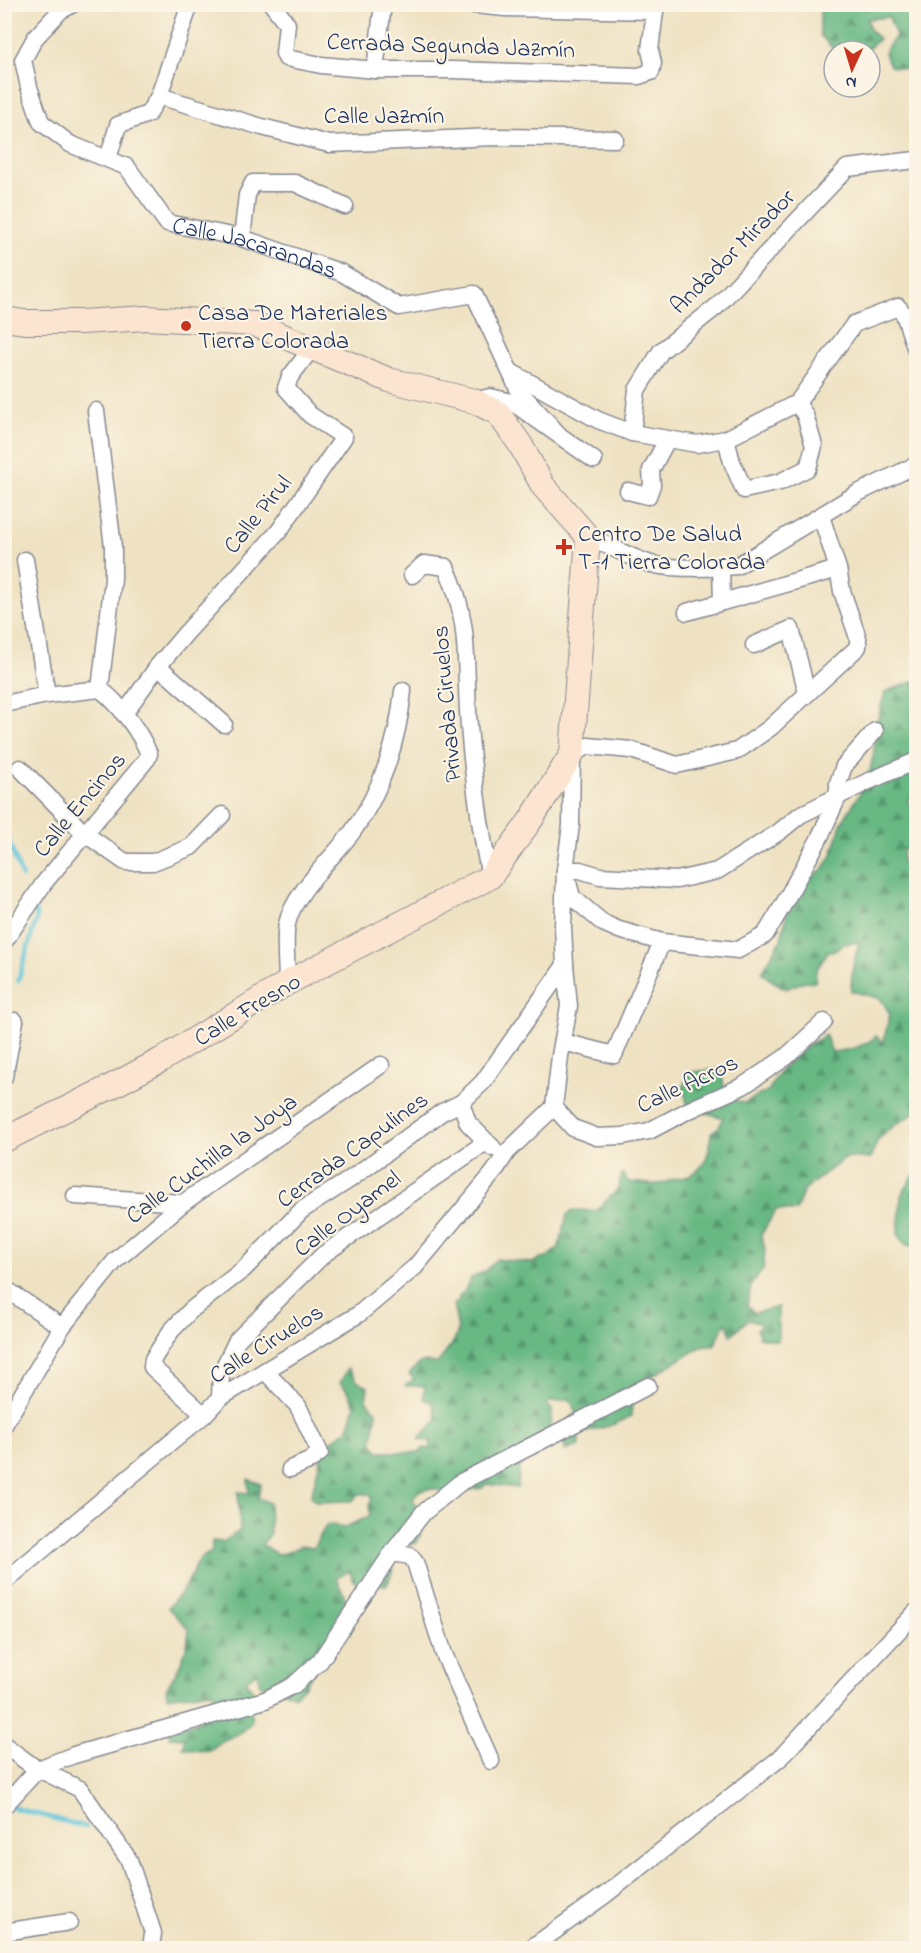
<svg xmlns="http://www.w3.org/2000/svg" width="921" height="1953" font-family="'Indie Flower',sans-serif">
<defs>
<pattern id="forest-firs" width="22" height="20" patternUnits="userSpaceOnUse" patternTransform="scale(1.5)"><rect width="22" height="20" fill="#68b883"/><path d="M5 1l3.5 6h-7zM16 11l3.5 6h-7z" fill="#55966e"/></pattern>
</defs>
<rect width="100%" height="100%" fill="#fcf5e5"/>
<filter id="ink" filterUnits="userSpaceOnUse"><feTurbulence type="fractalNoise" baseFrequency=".0167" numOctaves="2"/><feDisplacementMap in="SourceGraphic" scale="12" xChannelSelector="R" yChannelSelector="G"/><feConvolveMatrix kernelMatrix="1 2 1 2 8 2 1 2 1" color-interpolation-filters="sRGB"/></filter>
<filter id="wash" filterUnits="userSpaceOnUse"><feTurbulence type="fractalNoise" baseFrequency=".008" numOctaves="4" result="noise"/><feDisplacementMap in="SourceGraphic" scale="24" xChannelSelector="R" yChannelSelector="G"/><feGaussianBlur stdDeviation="1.35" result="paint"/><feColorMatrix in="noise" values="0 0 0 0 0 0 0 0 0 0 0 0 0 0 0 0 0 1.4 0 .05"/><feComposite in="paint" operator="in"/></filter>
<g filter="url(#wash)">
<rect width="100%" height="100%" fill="#efe2c3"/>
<path fill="url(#forest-firs)" stroke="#427470" stroke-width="1.5" d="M 820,5 L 916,5 L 916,71 L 890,66 L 884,52 L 896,36 L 889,17 L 867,19 L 870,30 L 879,39 L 869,48 L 856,51 L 837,51 L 832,48 L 820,35 Z
M 916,680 L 916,793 L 907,801 L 916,809 L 916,845 L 903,850 L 902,862 L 916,875 L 916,1112 L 891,1128 L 878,1140 L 870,1159 L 847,1157 L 804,1190 L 796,1211 L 776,1210 L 761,1235 L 765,1249 L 763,1270 L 752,1283 L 747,1305 L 754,1313 L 778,1307 L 778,1341 L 759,1337 L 757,1329 L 762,1324 L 749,1319 L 731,1335 L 726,1322 L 714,1346 L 704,1345 L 637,1385 L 632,1403 L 631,1417 L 612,1425 L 579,1434 L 579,1446 L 565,1451 L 562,1425 L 576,1413 L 570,1399 L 546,1403 L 552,1410 L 551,1428 L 535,1445 L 531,1459 L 525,1459 L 519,1470 L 518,1488 L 486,1484 L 482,1488 L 468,1490 L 454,1496 C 438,1489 427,1483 413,1498 L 424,1525 L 417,1543 L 395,1548 L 389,1563 L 394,1568 L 387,1585 L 378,1585 L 362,1591 L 353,1580 L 350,1571 L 336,1577 L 350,1608 L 305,1686 L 294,1696 C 284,1689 272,1689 260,1685 L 257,1672 L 246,1681 L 259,1700 L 251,1710 L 251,1723 L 238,1734 L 224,1740 L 207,1752 L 183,1748 L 185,1738 L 169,1737 L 171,1729 L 200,1721 L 206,1708 L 218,1705 L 212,1691 L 167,1697 L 166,1689 L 182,1663 L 183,1654 L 187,1647 L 189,1629 L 168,1608 C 174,1600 181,1593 186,1585 C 196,1570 192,1560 212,1552 L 212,1541 L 223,1542 L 240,1530 L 238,1492 L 249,1493 L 248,1479 L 261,1484 L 258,1498 L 269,1503 L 270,1533 L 262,1545 L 277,1554 L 286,1553 L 300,1546 L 313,1548 L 327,1524 L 345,1527 L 370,1516 L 369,1505 L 372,1497 L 370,1494 L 359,1494 L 352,1501 L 317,1502 L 311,1497 L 323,1447 L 348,1429 L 355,1406 L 348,1391 L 340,1383 L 348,1368 L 358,1382 L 368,1387 L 366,1400 L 377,1412 L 372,1441 L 379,1452 L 420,1452 L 424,1448 L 430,1449 L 431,1441 L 419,1439 L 437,1420 L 433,1403 L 423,1398 L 425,1386 L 405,1386 L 414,1379 L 409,1374 L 421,1362 L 438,1363 C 445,1352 461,1338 457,1324 C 456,1317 454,1312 453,1305 L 459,1300 L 459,1296 L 464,1292 L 471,1278 L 485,1271 L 497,1259 L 532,1263 L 541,1258 L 545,1259 L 559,1247 L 567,1215 L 574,1210 L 596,1211 L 618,1189 L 622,1173 L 629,1182 C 639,1182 648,1185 657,1184 C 663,1184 669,1180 675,1179 C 702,1176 710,1159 711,1133 L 719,1127 L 723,1118 L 688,1107 L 683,1086 L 691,1072 L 721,1069 L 726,1098 L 744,1103 L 769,1090 L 780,1070 L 811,1043 L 818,1040 L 825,1034 L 832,1052 C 847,1050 865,1047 876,1036 L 883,1043 L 890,1014 L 881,999 L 851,991 L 852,971 L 859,942 L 843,944 L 835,951 L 828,951 L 816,971 L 815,982 L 805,981 L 786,989 L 769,979 L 762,972 L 781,940 L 791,893 L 824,868 L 832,855 L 841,824 L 868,780 L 874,752 L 875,729 L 885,692 Z
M 913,1176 L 916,1176 L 916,1248 L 905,1244 L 898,1235 L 901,1196 Z"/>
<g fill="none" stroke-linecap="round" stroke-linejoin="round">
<path stroke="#5fc6dc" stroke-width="4.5" d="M 4,829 L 22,877
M 18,981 L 37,917 L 33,906
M 10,1805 L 15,1808 L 86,1827"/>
</g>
</g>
<g filter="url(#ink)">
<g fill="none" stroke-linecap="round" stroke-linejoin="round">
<defs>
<g id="street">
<path id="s1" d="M 73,4 L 60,11 L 35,38 L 23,60 L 29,87 L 41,122 L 70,144 L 127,167 L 167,223 L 242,238 L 342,273 L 399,307 L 474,294 L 519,391 L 559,435"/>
<path d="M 272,4 L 287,24 L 284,53 L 286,58 L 321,65 L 375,70 L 452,70 L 639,76 L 651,72 L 653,63 L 650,50 L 656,4"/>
<path d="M 465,4 L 505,8 L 655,11"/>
<path d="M 375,70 L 383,4"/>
<path d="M 159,96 L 262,127 L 329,144 L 495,137 L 615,139"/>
<path d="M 108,159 L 118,125 L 148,114 L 159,96 L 190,4"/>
<path d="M 242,238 L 247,195 L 253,183 L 295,183 L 345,206"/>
<path d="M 511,372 L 598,420 L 632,433 L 697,444 L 726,439 L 797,403 L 854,324 L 898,307 L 904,314 L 916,350"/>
<path d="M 475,401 L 490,397 L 512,402 L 594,460"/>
<path d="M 96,411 L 113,547 L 113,579 L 100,689"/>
<path d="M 632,433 L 637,390 L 661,351 L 716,307 L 847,168 L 916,160"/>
<path d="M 726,439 L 732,462 L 744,490 L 780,482 L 808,468 L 814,446 L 805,415 L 797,403"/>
<path d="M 628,491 L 648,496 L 652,485 L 651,470 L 667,440"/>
<path d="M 588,537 C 608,545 628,556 648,563 C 668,570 716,568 737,566 L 858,493 L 916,465"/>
<path d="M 25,560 L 47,695"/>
<path d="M 721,568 L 722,602"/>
<path d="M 412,575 L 424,564 L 446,567 C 472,623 464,667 469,726 C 473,776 480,828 490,877"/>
<path d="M 687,612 L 838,569"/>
<path d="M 754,645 L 791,629 L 807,693"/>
<path d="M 158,666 L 224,724"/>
<path d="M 4,704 L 47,695 L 100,689 C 119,703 140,732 149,754 L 147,759 L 44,883 L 4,942"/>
<path d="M 124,714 L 158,666 L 186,633 L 279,531 L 344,437 L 310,415 L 286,388 L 290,377 L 312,348"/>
<path d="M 20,768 L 84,833 L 125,862 L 153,862 L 191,847 L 222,815"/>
<path d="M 565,870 L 580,870 L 600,876 L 677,880 L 717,871 L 779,832 L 800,815 L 867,782 L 916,761"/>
<path d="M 568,882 L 572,897 L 603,923 L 619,930 L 662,942 L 738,950 L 765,935 L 782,907 L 818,841 L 838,797 L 838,783 L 844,766 L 875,731"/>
<path d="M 287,983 C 287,968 284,937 287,924 C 293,893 334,857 353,831 C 382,791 398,740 403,691"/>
<path d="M 563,1042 L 614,1055 L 662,942"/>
<path d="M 4,1077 L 15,1021"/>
<path d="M 461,1103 L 468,1123 L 493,1148"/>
<path d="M 554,1107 L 560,1056 L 569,1006 L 565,965 L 563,927 L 565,870 L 571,825 L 572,754 L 588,746 L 631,750 L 677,765 L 737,751 L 770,728 L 858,647 L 858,638 L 842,591 L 838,569 L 821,516"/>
<path d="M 554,1107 L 573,1128 L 597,1137 L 623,1136 L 649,1131 L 687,1111 L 743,1086 L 786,1057 L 824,1022"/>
<path d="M 75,1196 L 183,1203"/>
<path d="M 4,1288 L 62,1327"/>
<path d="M 265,1371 L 298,1406 L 320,1453 L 309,1461 L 290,1469"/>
<path d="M 220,1398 L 221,1373 L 237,1340 L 324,1254 L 486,1142"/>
<path d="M 204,1415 L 152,1367 L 153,1359 L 171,1331 L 191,1310 L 244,1269 L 302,1210 L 349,1180 L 442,1112 L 461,1103 L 483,1082 L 565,965"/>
<path d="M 4,1425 L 62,1327 L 115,1261 L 183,1203 L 381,1065"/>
<path d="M 392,1553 L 423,1513 L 461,1482 L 648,1386"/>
<path d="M 4,1582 L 204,1415 L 220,1398 L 359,1314 L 415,1267 L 494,1172 L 507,1152 L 554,1107"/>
<path d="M 4,1745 L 34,1767 L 80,1789 L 129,1860 L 153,1933 L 151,1948"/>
<path d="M 4,1806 L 38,1769 L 74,1755 L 265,1700 L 294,1685 L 320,1661 L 392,1553 L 410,1556 L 415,1562 L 444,1654 L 491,1761"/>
<path d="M 4,1932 L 69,1922"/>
<path d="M 531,1948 L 605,1895 L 779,1759 L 916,1612"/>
</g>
<path id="secondary" d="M 4,319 L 24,322 L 81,322 L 146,318 L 254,324 L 389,380 L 474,401 L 498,413 L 520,444 L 543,486 L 588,537 L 572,754 L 530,821 L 490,877 L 287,983 L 161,1060 L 118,1083 L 4,1140"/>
</defs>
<use href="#street" stroke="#858890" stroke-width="19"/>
<use href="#secondary" stroke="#858890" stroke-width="26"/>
<use href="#street" stroke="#fff" stroke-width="16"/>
<use href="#secondary" stroke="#fce5d0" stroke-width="24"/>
</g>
</g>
<g fill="#c8321e" stroke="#fcf5e5" stroke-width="2">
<circle cx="186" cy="326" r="6"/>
<path d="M561 538h6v6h6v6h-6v6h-6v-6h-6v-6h6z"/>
</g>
<g text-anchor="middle" stroke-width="4.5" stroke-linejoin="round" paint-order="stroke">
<g font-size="24" fill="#1b2f5e" stroke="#fcf5e5">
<text transform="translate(451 45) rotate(2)" y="8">Cerrada Segunda Jazmín</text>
<text x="384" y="123">Calle Jazmín</text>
<text dy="8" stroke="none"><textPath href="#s1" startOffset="399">Calle Jacarandas</textPath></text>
<text transform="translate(732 251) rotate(-45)" y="8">Andador Mirador</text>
<text transform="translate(257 514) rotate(-51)" y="8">Calle Pirul</text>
<text transform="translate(446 704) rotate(-95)" y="8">Privada Ciruelos</text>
<text transform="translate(79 804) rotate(-50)" y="8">Calle Encinos</text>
<text transform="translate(247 1009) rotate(-31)" y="8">Calle Fresno</text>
<text transform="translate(687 1083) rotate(-25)" y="8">Calle Acros</text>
<text transform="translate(352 1149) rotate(-36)" y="8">Cerrada Capulines</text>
<text transform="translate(211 1158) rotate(-36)" y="8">Calle Cuchilla la Joya</text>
<text transform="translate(347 1213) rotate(-37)" y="8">Calle Oyamel</text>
<text transform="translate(266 1343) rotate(-32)" y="8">Calle Ciruelos</text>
</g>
<g font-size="24" fill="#1b2f5e" stroke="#fcf5e5" text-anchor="start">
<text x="198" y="320">Casa De Materiales<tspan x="198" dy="28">Tierra Colorada</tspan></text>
<text x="578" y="541">Centro De Salud<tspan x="578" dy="28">T-1 Tierra Colorada</tspan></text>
</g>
</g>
<rect width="921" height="1953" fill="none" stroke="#fcf5e5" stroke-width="24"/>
<g transform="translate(852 69) rotate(184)"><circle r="28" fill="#fcf5e5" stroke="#a2a6af" stroke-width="1.5"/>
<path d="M0-4.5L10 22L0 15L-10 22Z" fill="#c8321e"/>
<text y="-9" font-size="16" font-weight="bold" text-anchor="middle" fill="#1b2f5e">N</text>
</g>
</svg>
